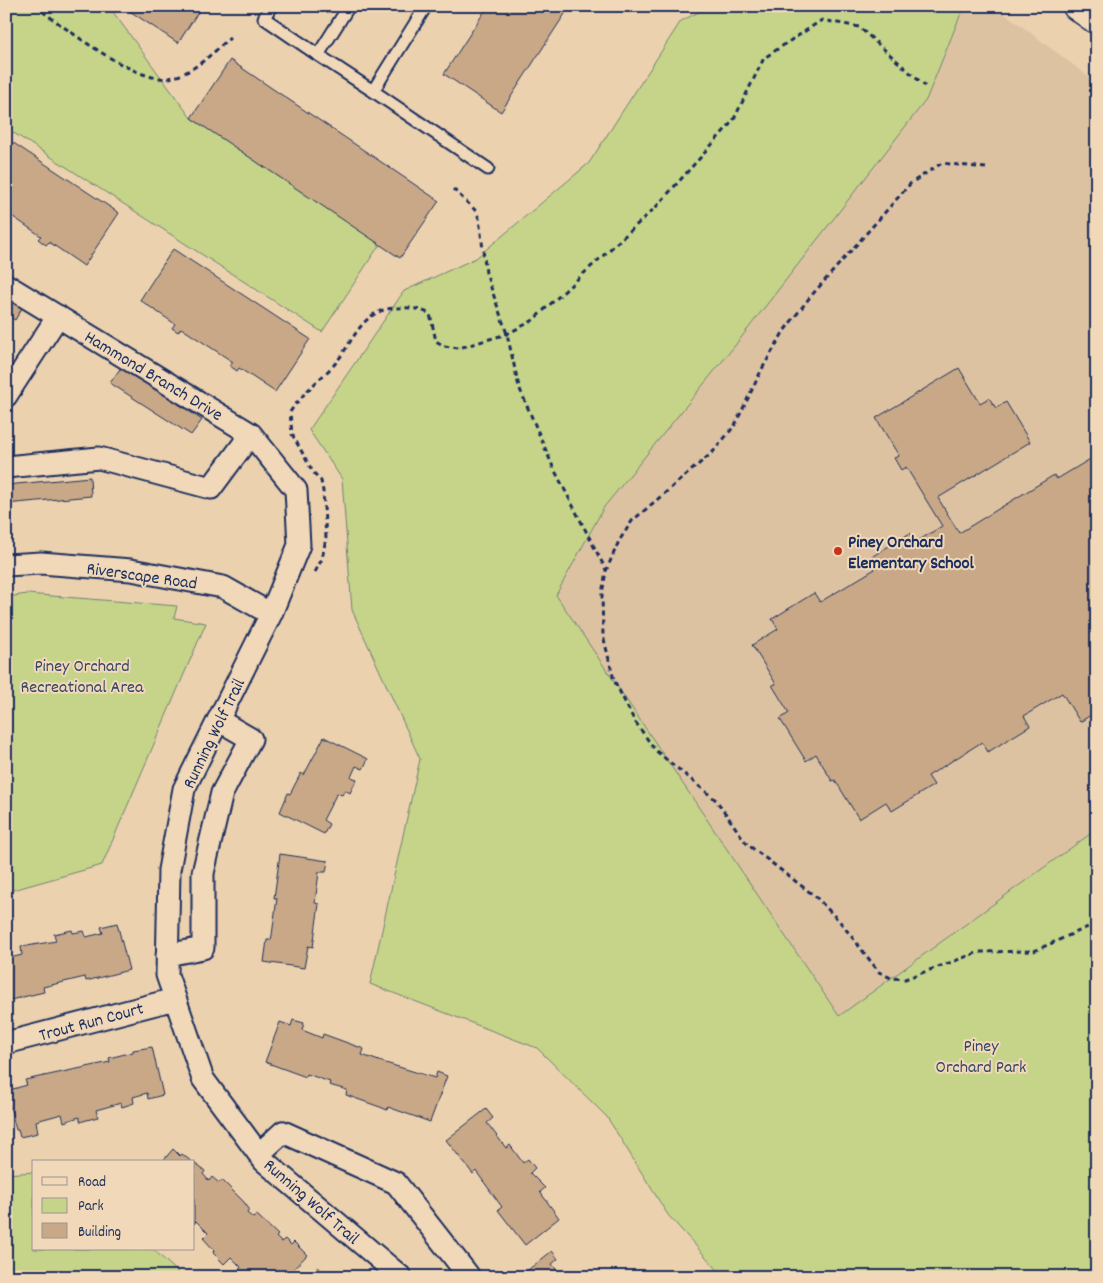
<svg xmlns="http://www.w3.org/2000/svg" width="1103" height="1283" font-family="Dekko,sans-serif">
<rect width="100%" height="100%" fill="#ecd1af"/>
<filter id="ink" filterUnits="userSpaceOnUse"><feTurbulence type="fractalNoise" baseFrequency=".02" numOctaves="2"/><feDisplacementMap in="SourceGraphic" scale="10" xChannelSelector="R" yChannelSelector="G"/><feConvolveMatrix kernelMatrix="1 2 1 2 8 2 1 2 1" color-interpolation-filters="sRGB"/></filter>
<g filter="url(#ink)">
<path fill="#ddc2a2" d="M 964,6 L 995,6 L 1097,83 L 1097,829 L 839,1016 L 556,595 L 604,507 L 926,100 Z"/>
<path fill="#c5d488" stroke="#708273" d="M 6,6 L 116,6 L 113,12 L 191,118 L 382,241 L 322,332 L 6,128 Z
M 711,6 L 964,6 L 926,100 L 733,348 L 604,507 L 556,595 L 839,1016 L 1097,829 L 1097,1277 L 724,1277 L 668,1215 L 607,1117 L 537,1048 L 370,984 L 420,759 L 352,610 L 342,479 L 309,430 L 404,291 L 476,258 L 589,163 L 681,21 Z
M 27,594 L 177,606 L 174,618 L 206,623 L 102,865 L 6,892 L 6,597 Z
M 34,1172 L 34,1249 L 153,1249 L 183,1277 L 6,1277 L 6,1174 Z"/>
<path fill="#c8a886" stroke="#1b2f5e" d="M 122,6 L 202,6 L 178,43 Z
M 488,6 L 570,6 L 501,112 L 444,74 Z
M 230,60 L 439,201 L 400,258 L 191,118 Z
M 6,138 L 119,213 L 84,266 L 49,242 L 46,245 L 38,239 L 41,236 L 6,212 Z
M 173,249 L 310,339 L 275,392 L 239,368 L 237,371 L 230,366 L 233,362 L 181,328 L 178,332 L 172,328 L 175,324 L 140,300 Z
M 6,291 L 25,303 L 15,320 L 6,315 Z
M 122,366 L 202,420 L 191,435 L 110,383 Z
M 959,368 L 980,403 L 989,398 L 996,408 L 1006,402 L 1030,442 L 938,498 L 959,533 L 1054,475 L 1057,479 L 1097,455 L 1097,711 L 1080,722 L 1062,693 L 1024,716 L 1030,726 L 988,752 L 982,742 L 928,776 L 934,785 L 892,811 L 886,802 L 859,819 L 835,780 L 832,781 L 816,754 L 806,761 L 780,719 L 789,713 L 772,685 L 776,684 L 752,645 L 778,629 L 772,619 L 814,593 L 820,602 L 875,569 L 868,559 L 910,533 L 916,542 L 942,526 L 906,467 L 901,470 L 894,458 L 899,456 L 876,418 Z
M 90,477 L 91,496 L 6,504 L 6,485 Z
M 324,737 L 368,759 L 363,769 L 356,766 L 351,777 L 357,779 L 350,793 L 345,790 L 342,795 L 337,793 L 323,820 L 329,824 L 324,834 L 280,812 L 288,793 L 290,794 L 301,773 L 304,775 Z
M 280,854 L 328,861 L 326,872 L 319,872 L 315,903 L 319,904 L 313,947 L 308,946 L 304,968 L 264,962 L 267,940 L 271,940 L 272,935 L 277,898 L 274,898 Z
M 117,923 L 129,970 L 86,981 L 85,977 L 43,987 L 44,992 L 6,1001 L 6,959 L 22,955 L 21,947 L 56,941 L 54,934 L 72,930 L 73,933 L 84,931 L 86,937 L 103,933 L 101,927 Z
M 293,1020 L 304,1023 L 302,1030 L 322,1038 L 323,1034 L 364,1049 L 362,1055 L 379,1061 L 435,1078 L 437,1072 L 447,1076 L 430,1122 L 388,1107 L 387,1110 L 380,1107 L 346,1095 L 347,1090 L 329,1085 L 330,1082 L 307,1074 L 306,1077 L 265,1062 L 280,1022 L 291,1026 Z
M 152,1047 L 163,1095 L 148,1099 L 147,1093 L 133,1097 L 134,1103 L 122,1107 L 121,1103 L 96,1110 L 98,1117 L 83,1121 L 81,1122 L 79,1117 L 64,1122 L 62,1114 L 36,1121 L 38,1133 L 20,1137 L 18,1130 L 16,1130 L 6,1091 L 27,1085 L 25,1080 L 110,1062 L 109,1058 L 133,1052 L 133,1050 Z
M 486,1109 L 493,1118 L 487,1123 L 506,1148 L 510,1145 L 523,1163 L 528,1159 L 535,1168 L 530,1173 L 545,1188 L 540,1192 L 559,1218 L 525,1245 L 498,1210 L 502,1207 L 481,1178 L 476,1171 L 473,1174 L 446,1140 Z
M 173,1149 L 180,1156 L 182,1154 L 192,1162 L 162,1162 Z
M 194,1163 L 205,1171 L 203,1174 L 209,1181 L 212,1177 L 219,1183 L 222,1180 L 244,1202 L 249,1209 L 247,1213 L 253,1218 L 257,1215 L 258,1216 L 278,1235 L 276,1237 L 281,1242 L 285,1239 L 291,1245 L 294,1242 L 307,1255 L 286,1277 L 240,1277 L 236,1273 L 241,1267 L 231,1257 L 224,1264 L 213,1253 L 214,1250 L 203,1238 L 208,1233 L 196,1221 L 194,1224 Z
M 552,1251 L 558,1259 L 552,1264 L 562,1277 L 519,1277 Z
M 318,1267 L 325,1273 L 326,1271 L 332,1277 L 310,1277 Z"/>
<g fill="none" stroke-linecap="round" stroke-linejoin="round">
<defs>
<path id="lane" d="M 271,6 L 264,18 L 318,55 L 349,6
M 426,6 L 373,91 L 488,169
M 318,55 L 373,91"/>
<path id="street" d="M 6,285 L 251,434 L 296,490 L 299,545 L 271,614 L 184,789 L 169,870 L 167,975 L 203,1079 L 264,1161 L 401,1277
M 6,396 L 58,316
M 6,467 L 99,458 L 211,488 L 251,434
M 6,565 L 41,563 L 131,570 L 223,587 L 271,614
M 167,955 L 203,948 L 203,873 L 222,793 L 251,739 L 218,720
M 6,1043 L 175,999
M 259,1154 L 283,1132 L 396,1183 L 468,1275 L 467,1277"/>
<path id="secondary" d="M 1077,6 L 1097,20"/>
</defs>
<use href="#lane" stroke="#1b2f5e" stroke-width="15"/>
<use href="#street" stroke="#1b2f5e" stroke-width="25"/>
<use href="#secondary" stroke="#1b2f5e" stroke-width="31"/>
<path stroke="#1b2f5e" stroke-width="3" stroke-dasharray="5 4" stroke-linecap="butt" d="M 35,6 C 63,26 136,84 169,78 C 193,74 212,53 230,38
M 986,168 L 942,163 L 911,183 L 810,297 L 784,331 L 762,369 L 735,425 L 713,452 L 632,521 L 619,541 L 606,571 L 602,594 L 603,635 L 614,680 L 634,720 L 655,750 L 716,800 L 747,844 L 816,897 L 841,923 L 879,972 L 891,978 L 905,979 L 979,952 L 1034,951 L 1097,923
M 453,189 L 475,210 L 479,218 L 486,273 L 507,334 L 519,387 L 553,467 L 606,570
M 315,572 L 322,559 L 326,538 L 323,491 L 321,481 L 313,472 L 292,434 L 290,412 C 302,394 317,382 332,367 C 354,344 359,309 397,308 C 409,307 419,308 430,314 L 436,341 L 444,346 L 459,348 L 507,334 L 532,321 L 656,207 L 733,121 L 764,58 L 822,20 L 859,27 L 925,86"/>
<use href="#lane" stroke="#f1d8b9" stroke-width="11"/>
<use href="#street" stroke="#f1d8b9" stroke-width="21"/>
<use href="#secondary" stroke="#f1d8b9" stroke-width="28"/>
</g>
</g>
<circle fill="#c8321e" stroke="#f1d8b9" stroke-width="2" cx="838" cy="551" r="5"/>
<g text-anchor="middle" stroke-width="4" stroke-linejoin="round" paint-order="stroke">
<g font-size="18" fill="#1b2f5e" stroke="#f1d8b9">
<text transform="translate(154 375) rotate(31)" y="6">Hammond Branch Drive</text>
<text transform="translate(142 575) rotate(8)" y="6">Riverscape Road</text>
<text transform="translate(213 733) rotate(-64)" y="6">Running Wolf Trail</text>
<text transform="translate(91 1021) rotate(-15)" y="6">Trout Run Court</text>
<text transform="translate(312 1201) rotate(41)" y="6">Running Wolf Trail</text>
</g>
<g font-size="18" font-weight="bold" fill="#1b2f5e" stroke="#f1d8b9" text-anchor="start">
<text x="848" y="547">Piney Orchard<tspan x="848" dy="21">Elementary School</tspan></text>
</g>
<g font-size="18" fill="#344864" stroke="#f1d8b9">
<text x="82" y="671">Piney Orchard<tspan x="82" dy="21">Recreational Area</tspan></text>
<text x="981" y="1051">Piney<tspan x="981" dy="21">Orchard Park</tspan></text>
</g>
</g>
<rect width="1103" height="1283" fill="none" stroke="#f1d8b9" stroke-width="25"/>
<rect x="12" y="12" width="1078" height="1258" fill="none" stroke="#1b2f5e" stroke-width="2" filter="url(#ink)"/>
<rect x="32" y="1160" width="162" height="90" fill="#f1d8b9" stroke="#9b9495"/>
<rect x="42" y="1177" width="25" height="8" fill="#f1d8b9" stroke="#9b9495"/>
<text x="78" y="1186" font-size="15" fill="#1b2f5e">Road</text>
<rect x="42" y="1198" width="25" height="15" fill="#c5d488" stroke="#9b9495"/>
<text x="78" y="1210" font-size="15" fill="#1b2f5e">Park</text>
<rect x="42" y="1223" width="25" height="15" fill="#c8a886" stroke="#9b9495"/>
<text x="78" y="1236" font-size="15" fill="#1b2f5e">Building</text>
</svg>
